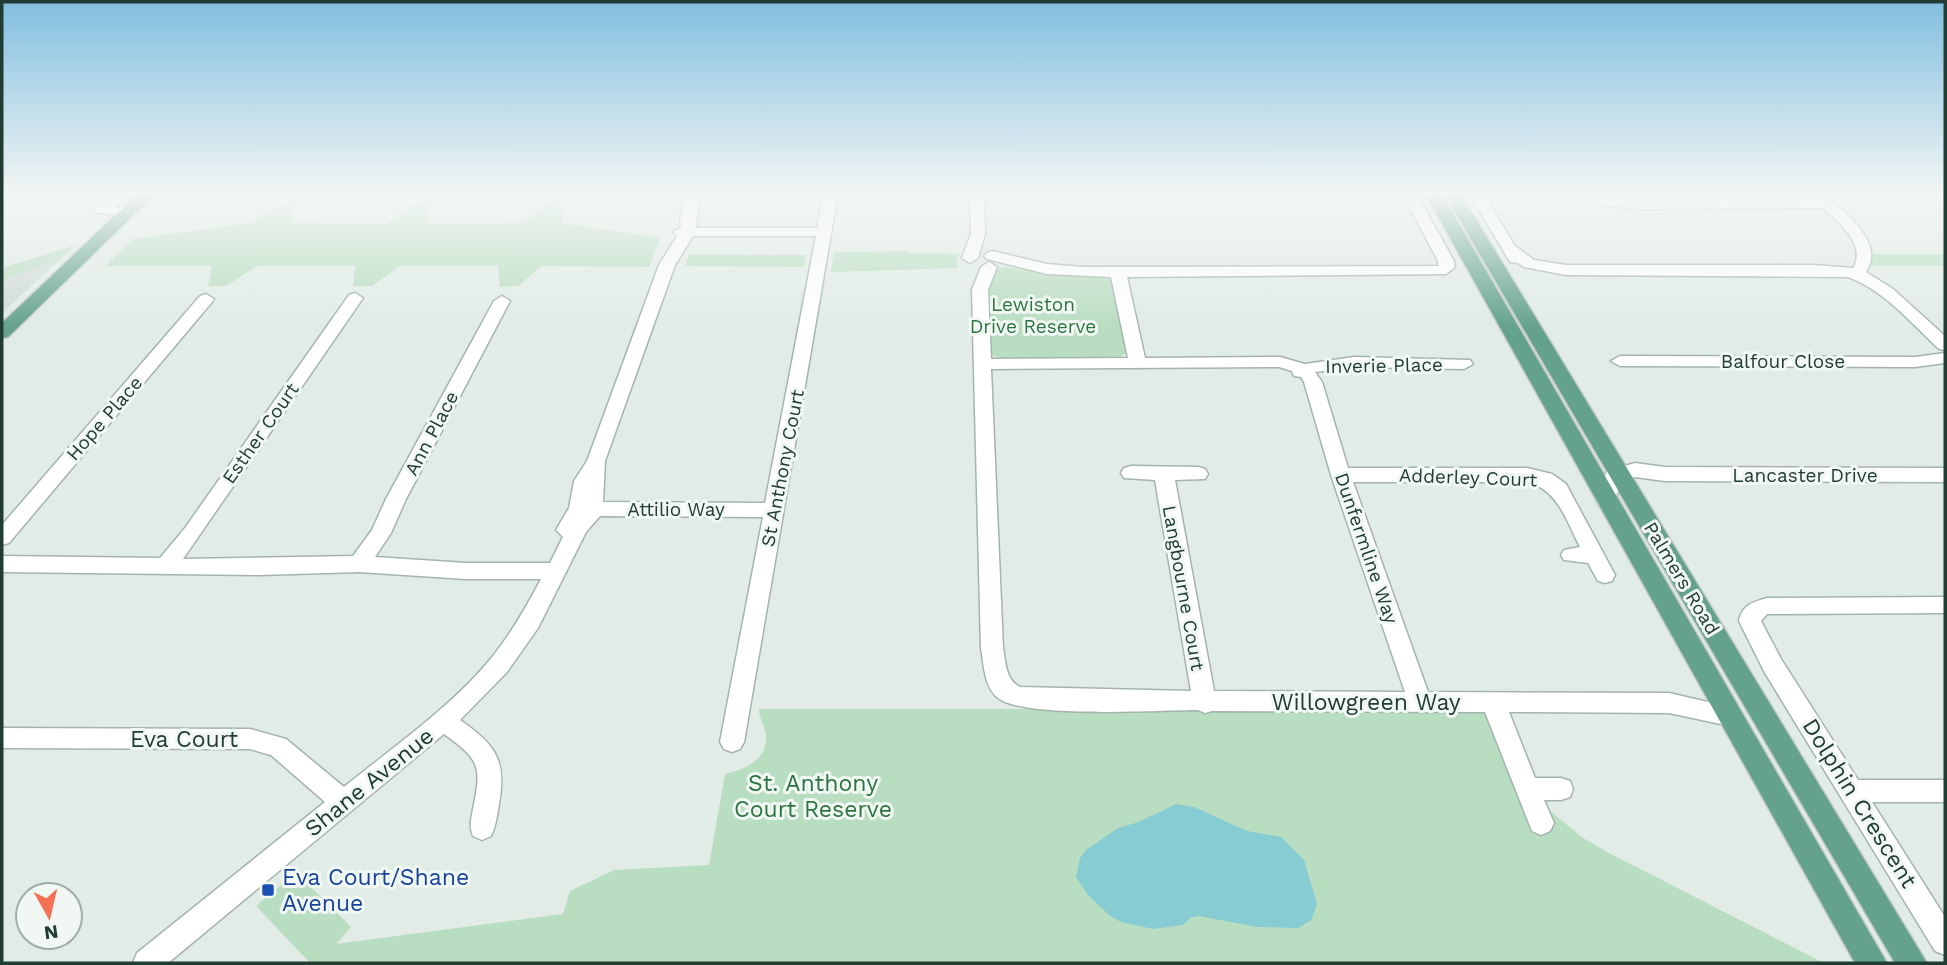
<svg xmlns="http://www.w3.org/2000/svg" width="1947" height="965" font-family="'Work Sans',sans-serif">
<rect width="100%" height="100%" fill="#e1ece6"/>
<path fill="#cfdbd5" d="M 59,260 L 2,313 L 2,279 Z"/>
<path fill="#b9ddc0" d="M 294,206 L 292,223 L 386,224 L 412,206 L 427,206 L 428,224 L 522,223 L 545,206 L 562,206 L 563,223 L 660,238 L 649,267 L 542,266 L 518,286 L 500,287 L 498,266 L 400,266 L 372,286 L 353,286 L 355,266 L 257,266 L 226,286 L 208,286 L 212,266 L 105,266 L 133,239 L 251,223 L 277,207 Z
M 76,245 L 59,260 L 2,279 L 2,268 Z
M 908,251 L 909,253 L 959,254 L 956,262 L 958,268 L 831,272 L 834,252 Z
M 689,254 L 806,255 L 804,267 L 685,266 Z
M 1871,254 L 1945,254 L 1945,266 L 1869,266 L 1872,262 Z
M 1006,267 L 1112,279 L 1126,353 L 1118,358 L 1004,360 L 990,354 L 985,288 L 994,269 Z
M 759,709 L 1474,709 L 1487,715 L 1544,810 L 1549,810 L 1583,838 L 1609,853 L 1824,963 L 310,963 L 256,906 L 296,872 L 351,927 L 336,944 L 563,914 L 570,891 L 614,870 L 709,865 L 725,774 C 746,770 772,757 765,730 C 763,723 759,717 759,709 Z"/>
<path fill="#87ccd2" d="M 1176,804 L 1194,807 L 1247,831 L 1281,837 L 1304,860 L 1317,904 L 1311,920 L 1298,928 L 1257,927 L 1199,916 L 1190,918 L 1183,925 L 1153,929 L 1121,922 L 1110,916 L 1088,895 L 1076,877 L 1080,858 L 1086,850 L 1118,828 L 1139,822 Z"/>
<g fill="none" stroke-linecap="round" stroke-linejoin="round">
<defs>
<path id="minor" d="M 116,193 L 132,193 L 115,207 L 133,209 L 135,212 L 133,215 L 96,213 L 94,210 L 96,207 Z
M 290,193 L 305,193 L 295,200 L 290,199 Z
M 421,193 L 435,193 L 431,200 L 426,201 L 419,197 Z
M 552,193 L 566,193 L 562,200 L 557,201 L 550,197 Z
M 686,193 L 699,195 L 696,228 L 817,228 L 824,193 L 838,193 L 744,742 L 740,749 L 732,752 L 724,749 L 720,742 L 763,517 L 600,516 L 586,532 L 538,628 L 507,672 L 460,720 C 495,744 507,760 499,804 C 497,815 496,826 491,836 L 482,840 L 473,836 C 469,826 471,820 473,809 C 482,766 480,760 444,734 L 168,963 L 133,963 L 137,953 L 325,802 L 271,755 L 250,749 L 2,748 L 2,728 L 250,729 L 286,739 L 344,787 C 392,748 454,705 493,656 C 512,632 527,606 541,579 L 466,579 L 359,572 L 261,575 L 2,572 L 2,556 L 160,558 L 185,528 L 349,295 L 355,293 L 363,298 L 183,559 L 353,556 L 372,530 L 386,499 L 494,301 L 502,296 L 510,301 L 406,499 L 391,533 L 375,557 L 466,563 L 550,563 L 563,537 L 556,530 L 569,508 L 574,481 L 587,461 L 659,265 L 677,236 L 673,232 L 681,228 L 680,221 ZM 693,236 L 816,236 L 765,503 L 603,502 L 605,461 L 675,265 Z
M 970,193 L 984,193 L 985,234 L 978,258 L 970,263 L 962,258 L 971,234 Z
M 1402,193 L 1416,193 L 1454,261 L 1455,267 L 1446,274 L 1127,277 L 1145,358 L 1280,357 L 1305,364 L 1354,357 L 1470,360 L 1473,364 L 1464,369 L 1354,367 L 1315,372 L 1322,382 L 1348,468 L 1527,468 L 1552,474 L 1566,484 L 1615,575 L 1612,581 L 1605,583 L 1598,581 L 1588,563 L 1564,560 L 1561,555 L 1564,550 L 1580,547 C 1567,522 1558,489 1527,482 L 1353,482 L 1428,692 L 1669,693 L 1738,709 L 1742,716 L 1738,723 L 1730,726 L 1669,713 L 1509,712 L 1535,778 L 1561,778 L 1570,781 L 1573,789 L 1570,797 L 1561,800 L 1544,800 L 1554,823 L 1550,831 L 1541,835 L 1532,831 L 1485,712 L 1212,711 L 1205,713 L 1198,710 C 1158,710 1026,719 998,698 C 984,687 984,665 981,648 L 972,290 L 981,267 L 989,262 L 997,267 L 988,290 L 991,359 L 1128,358 L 1111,277 L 1047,274 L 987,259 L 984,256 L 987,253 L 992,251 L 1047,264 L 1083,267 L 1438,266 L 1438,261 ZM 1279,367 L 1292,371 L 1294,376 L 1301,377 L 1304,382 L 1331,475 L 1405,692 L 1214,691 L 1175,480 L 1205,479 L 1208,474 L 1205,469 L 1198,467 L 1131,466 L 1124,468 L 1121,473 L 1124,478 L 1155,480 L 1191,691 L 1020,687 C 1005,679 1006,663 1003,648 L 991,369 Z
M 1469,193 L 1483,193 L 1515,246 L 1534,260 L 1566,265 L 1814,265 L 1853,268 C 1867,245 1839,222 1823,208 L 1635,209 L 1601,205 L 1583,193 C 1601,193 1617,199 1635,201 L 1814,200 L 1811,196 L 1813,193 L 1823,193 C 1844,212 1886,242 1866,272 L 1893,289 L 1945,336 L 1945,350 L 1939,349 C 1911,323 1884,290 1848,277 L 1566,275 L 1524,267 L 1518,263 L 1510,262 Z
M 206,294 L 214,299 L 212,302 L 9,543 L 2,545 L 2,525 L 200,296 Z
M 1945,353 L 1945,363 L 1915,367 L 1620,366 L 1611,361 L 1620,356 L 1915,357 Z
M 1635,463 L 1665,467 L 1945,468 L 1945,482 L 1665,481 L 1635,477 L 1622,480 L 1613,505 L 1599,505 L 1596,500 L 1607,471 Z
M 1945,597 L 1945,613 L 1767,614 L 1761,621 L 1781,659 L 1858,780 L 1945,780 L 1945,802 L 1872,802 L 1945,917 L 1945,955 L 1935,951 L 1765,673 L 1739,621 C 1742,605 1753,602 1767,598 Z"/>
<path id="major" d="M 139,193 L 156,193 L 8,337 L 2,338 L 2,323 Z
M 1425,193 L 1441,193 L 1887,963 L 1855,963 Z
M 1444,193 L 1460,193 L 1927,963 L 1895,963 Z"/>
</defs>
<use href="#minor" stroke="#a4b4ad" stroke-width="3"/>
<use href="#major" stroke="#c1c8c6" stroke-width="3"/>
<use href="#minor" fill="#fff" fill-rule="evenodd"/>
<use href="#major" fill="#64a28d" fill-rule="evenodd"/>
</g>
<linearGradient id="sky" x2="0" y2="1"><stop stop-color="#81bedf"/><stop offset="0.59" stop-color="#f2f6f4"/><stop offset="1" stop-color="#f2f6f4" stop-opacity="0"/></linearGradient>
<rect width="1947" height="328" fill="url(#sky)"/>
<rect fill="#1a4fb4" stroke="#f1f8f4" stroke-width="2.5" x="261" y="883" width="14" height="14" rx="3.5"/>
<g text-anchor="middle" stroke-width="6" stroke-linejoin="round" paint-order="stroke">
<g font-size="19" fill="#2b7441" stroke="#f1f8f4">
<text x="1033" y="311">Lewiston<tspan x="1033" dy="22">Drive Reserve</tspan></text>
</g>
<g font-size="19" fill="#213c33" stroke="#f1f8f4">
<text x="1783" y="368">Balfour Close</text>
<text transform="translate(1384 365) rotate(-1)" y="7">Inverie Place</text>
<text transform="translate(104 418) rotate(-49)" y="7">Hope Place</text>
<text transform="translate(260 433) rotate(-55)" y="7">Esther Court</text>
<text transform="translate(431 433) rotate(-62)" y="7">Ann Place</text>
<text transform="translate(782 468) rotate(-79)" y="7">St Anthony Court</text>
<text x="1805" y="482">Lancaster Drive</text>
<text transform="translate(1468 477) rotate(2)" y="7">Adderley Court</text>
<text x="676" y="516">Attilio Way</text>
<text transform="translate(1367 548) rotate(71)" y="7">Dunfermline Way</text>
<text transform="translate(1682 578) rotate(59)" y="7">Palmers Road</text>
<text transform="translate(1184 588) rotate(80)" y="7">Langbourne Court</text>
</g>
<g font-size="23" fill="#213c33" stroke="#f1f8f4">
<text x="1366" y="710">Willowgreen Way</text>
<text x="184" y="747">Eva Court</text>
<text transform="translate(369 782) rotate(-39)" y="8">Shane Avenue</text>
<text transform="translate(1860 803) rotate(58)" y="8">Dolphin Crescent</text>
</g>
<g font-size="23" fill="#2b7441" stroke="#f1f8f4">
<text x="813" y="791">St. Anthony<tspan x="813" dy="26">Court Reserve</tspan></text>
</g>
<g font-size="23" fill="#164399" stroke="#f1f8f4" text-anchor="start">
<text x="282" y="885">Eva Court/Shane<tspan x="282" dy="26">Avenue</tspan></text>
</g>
</g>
<rect width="1947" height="965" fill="none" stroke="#213c33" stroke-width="7"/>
<g transform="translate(49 916) rotate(172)"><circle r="33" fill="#f1f8f4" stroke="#9eada7" stroke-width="2"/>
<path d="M0-5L12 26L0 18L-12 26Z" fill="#f47156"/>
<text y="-10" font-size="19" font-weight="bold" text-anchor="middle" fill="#213c33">N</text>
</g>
</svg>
